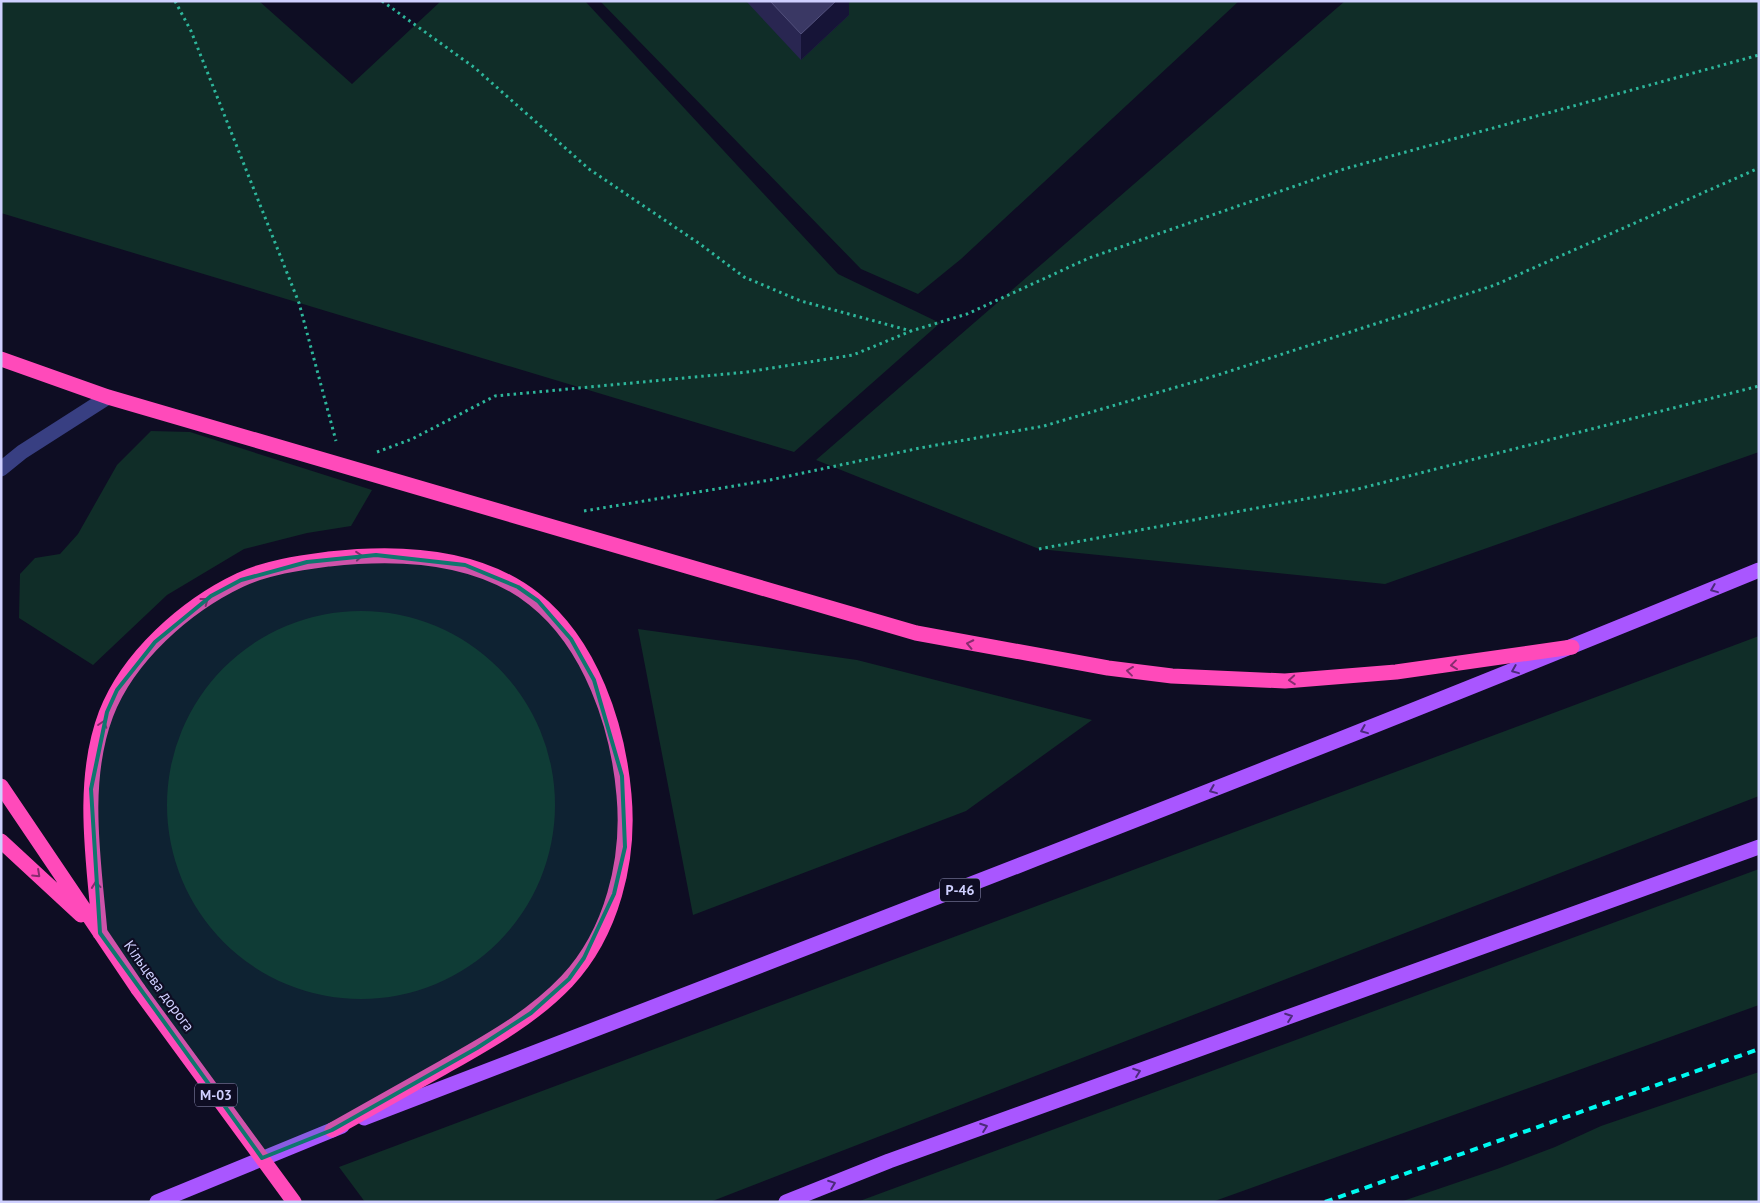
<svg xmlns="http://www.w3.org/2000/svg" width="1760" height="1203" font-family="'PT Sans',sans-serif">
<rect width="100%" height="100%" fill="#0e0d23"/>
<path fill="#102d28" d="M 1,1 L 259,1 L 352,84 L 441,1 L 585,1 L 838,274 L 940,323 L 794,452 L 1,213 Z
M 600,1 L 1239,1 L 961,259 L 918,294 L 861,269 Z
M 1345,1 L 1759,1 L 1759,452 L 1385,584 L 1039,549 L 816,460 Z
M 151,431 L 190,432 L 372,490 L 351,526 L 307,533 L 244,549 L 167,595 L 93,665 L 19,618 L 20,574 L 35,558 L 60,554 L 78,534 L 117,465 Z
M167 805a194 194 0 1 1 388 0a194 194 0 1 1-388 0Z
M 638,629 L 857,660 L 1092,720 L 966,811 L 693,915 Z
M 1759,636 L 1759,796 L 710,1202 L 365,1202 L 339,1167 Z
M 1759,869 L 1759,1005 L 1212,1202 L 857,1202 Z
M 1759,1072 L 1759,1202 L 1400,1202 L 1497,1169 L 1555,1147 L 1601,1126 Z"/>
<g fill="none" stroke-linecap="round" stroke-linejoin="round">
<path stroke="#2db69b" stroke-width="3" stroke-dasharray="2.5 4" stroke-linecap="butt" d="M 175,1 L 191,31 L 299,303 L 336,441
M 382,1 L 475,68 L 589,169 L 700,244 L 744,277 L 801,301 L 911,331 L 967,314 L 1089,258 L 1344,169 L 1759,55
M 377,452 L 412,439 L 495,396 L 747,372 L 853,355 L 911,331
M 584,511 L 770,480 L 920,448 L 1044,426 L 1221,374 L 1495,285 L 1759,168
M 1039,549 L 1358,489 L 1759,386"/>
<path stroke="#383f82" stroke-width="15" d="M 1,469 L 22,452 L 108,397"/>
<path stroke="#a956ff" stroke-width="15" d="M 364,1118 C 831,939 1297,760 1759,570
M 157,1202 L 342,1126
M 786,1202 L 889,1161 L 1759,847"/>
<path stroke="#ff4aba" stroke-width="15" d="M 1,359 L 108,397 L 916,633 L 1108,668 L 1172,676 L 1285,681 L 1396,672 L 1572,647
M 1,786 L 138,989
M 1,841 L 81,915
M 100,933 C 94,863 80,783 106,714 C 128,657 185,606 240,580 C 268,567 299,563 329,559 C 399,551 477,554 534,599 C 591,644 618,726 624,795 C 630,860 612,933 567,981 C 532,1018 488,1042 444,1067 C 407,1088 370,1109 332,1130"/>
<path stroke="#00faf1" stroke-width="4" stroke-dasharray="8 6" stroke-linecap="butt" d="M 1325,1202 L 1759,1049"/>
<path stroke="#ff4aba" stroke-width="15" d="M 138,989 L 294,1202"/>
</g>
<path fill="#292651" d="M 746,1 L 849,1 L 849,15 L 801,60 Z"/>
<path fill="#161437" d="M 836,1 L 849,1 L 849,15 L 801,60 L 801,34 Z"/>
<path fill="#3a3864" stroke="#52507c" d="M 770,1 L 836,1 L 801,34 Z"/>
<defs><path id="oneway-chevron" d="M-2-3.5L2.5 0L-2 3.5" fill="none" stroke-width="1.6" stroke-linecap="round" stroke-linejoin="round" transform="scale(1.25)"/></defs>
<g stroke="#862c6e">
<use href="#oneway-chevron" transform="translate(359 556) rotate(-5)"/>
<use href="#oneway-chevron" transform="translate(205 601) rotate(-37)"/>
<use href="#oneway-chevron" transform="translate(970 644) rotate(-168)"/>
<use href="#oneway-chevron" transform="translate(1454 665) rotate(173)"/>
<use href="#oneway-chevron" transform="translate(1130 671) rotate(-173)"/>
<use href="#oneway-chevron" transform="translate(1292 680) rotate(176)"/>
<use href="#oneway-chevron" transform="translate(103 724) rotate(-72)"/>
<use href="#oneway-chevron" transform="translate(37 874) rotate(43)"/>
<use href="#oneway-chevron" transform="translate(96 885) rotate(-95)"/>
</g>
<g stroke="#4c2a7b">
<use href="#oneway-chevron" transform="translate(1714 589) rotate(158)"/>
<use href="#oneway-chevron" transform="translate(1515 670) rotate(158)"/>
<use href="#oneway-chevron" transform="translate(1364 730) rotate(158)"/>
<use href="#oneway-chevron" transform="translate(1213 790) rotate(158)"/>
<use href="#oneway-chevron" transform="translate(1289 1017) rotate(-20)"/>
<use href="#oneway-chevron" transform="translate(1137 1072) rotate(-20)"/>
<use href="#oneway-chevron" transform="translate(984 1127) rotate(-20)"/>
<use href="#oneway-chevron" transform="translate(832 1184) rotate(-21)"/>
</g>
<path fill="#0f766e" fill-opacity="0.2" stroke="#0f766e" stroke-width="4" stroke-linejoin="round" d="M 376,555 L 465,565 L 518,587 L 538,601 L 571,639 L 594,680 L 622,776 L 625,847 L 614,894 L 584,958 L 569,979 L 531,1013 L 477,1048 L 332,1130 L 262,1158 L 100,933 L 91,789 L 107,712 L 117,690 L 155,642 L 211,596 L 241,580 L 307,562 Z"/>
<g text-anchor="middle" stroke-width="4.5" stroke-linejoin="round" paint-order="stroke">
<g fill="#0e0d23" stroke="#9596bd" stroke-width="1">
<rect x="940" y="878.5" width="40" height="23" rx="4"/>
<rect x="195" y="1083.5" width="42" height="23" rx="4"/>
</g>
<g font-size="14" font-weight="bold" fill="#cfd0ff">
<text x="960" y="895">Р-46</text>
<text x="216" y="1100">М-03</text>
</g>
<g font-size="15" fill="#cfd0ff" stroke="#0e0d23">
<text transform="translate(159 986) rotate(54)" y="5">Кільцева дорога</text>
</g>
</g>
<rect width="1760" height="1203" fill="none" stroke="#cfd0ff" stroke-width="5"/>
</svg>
